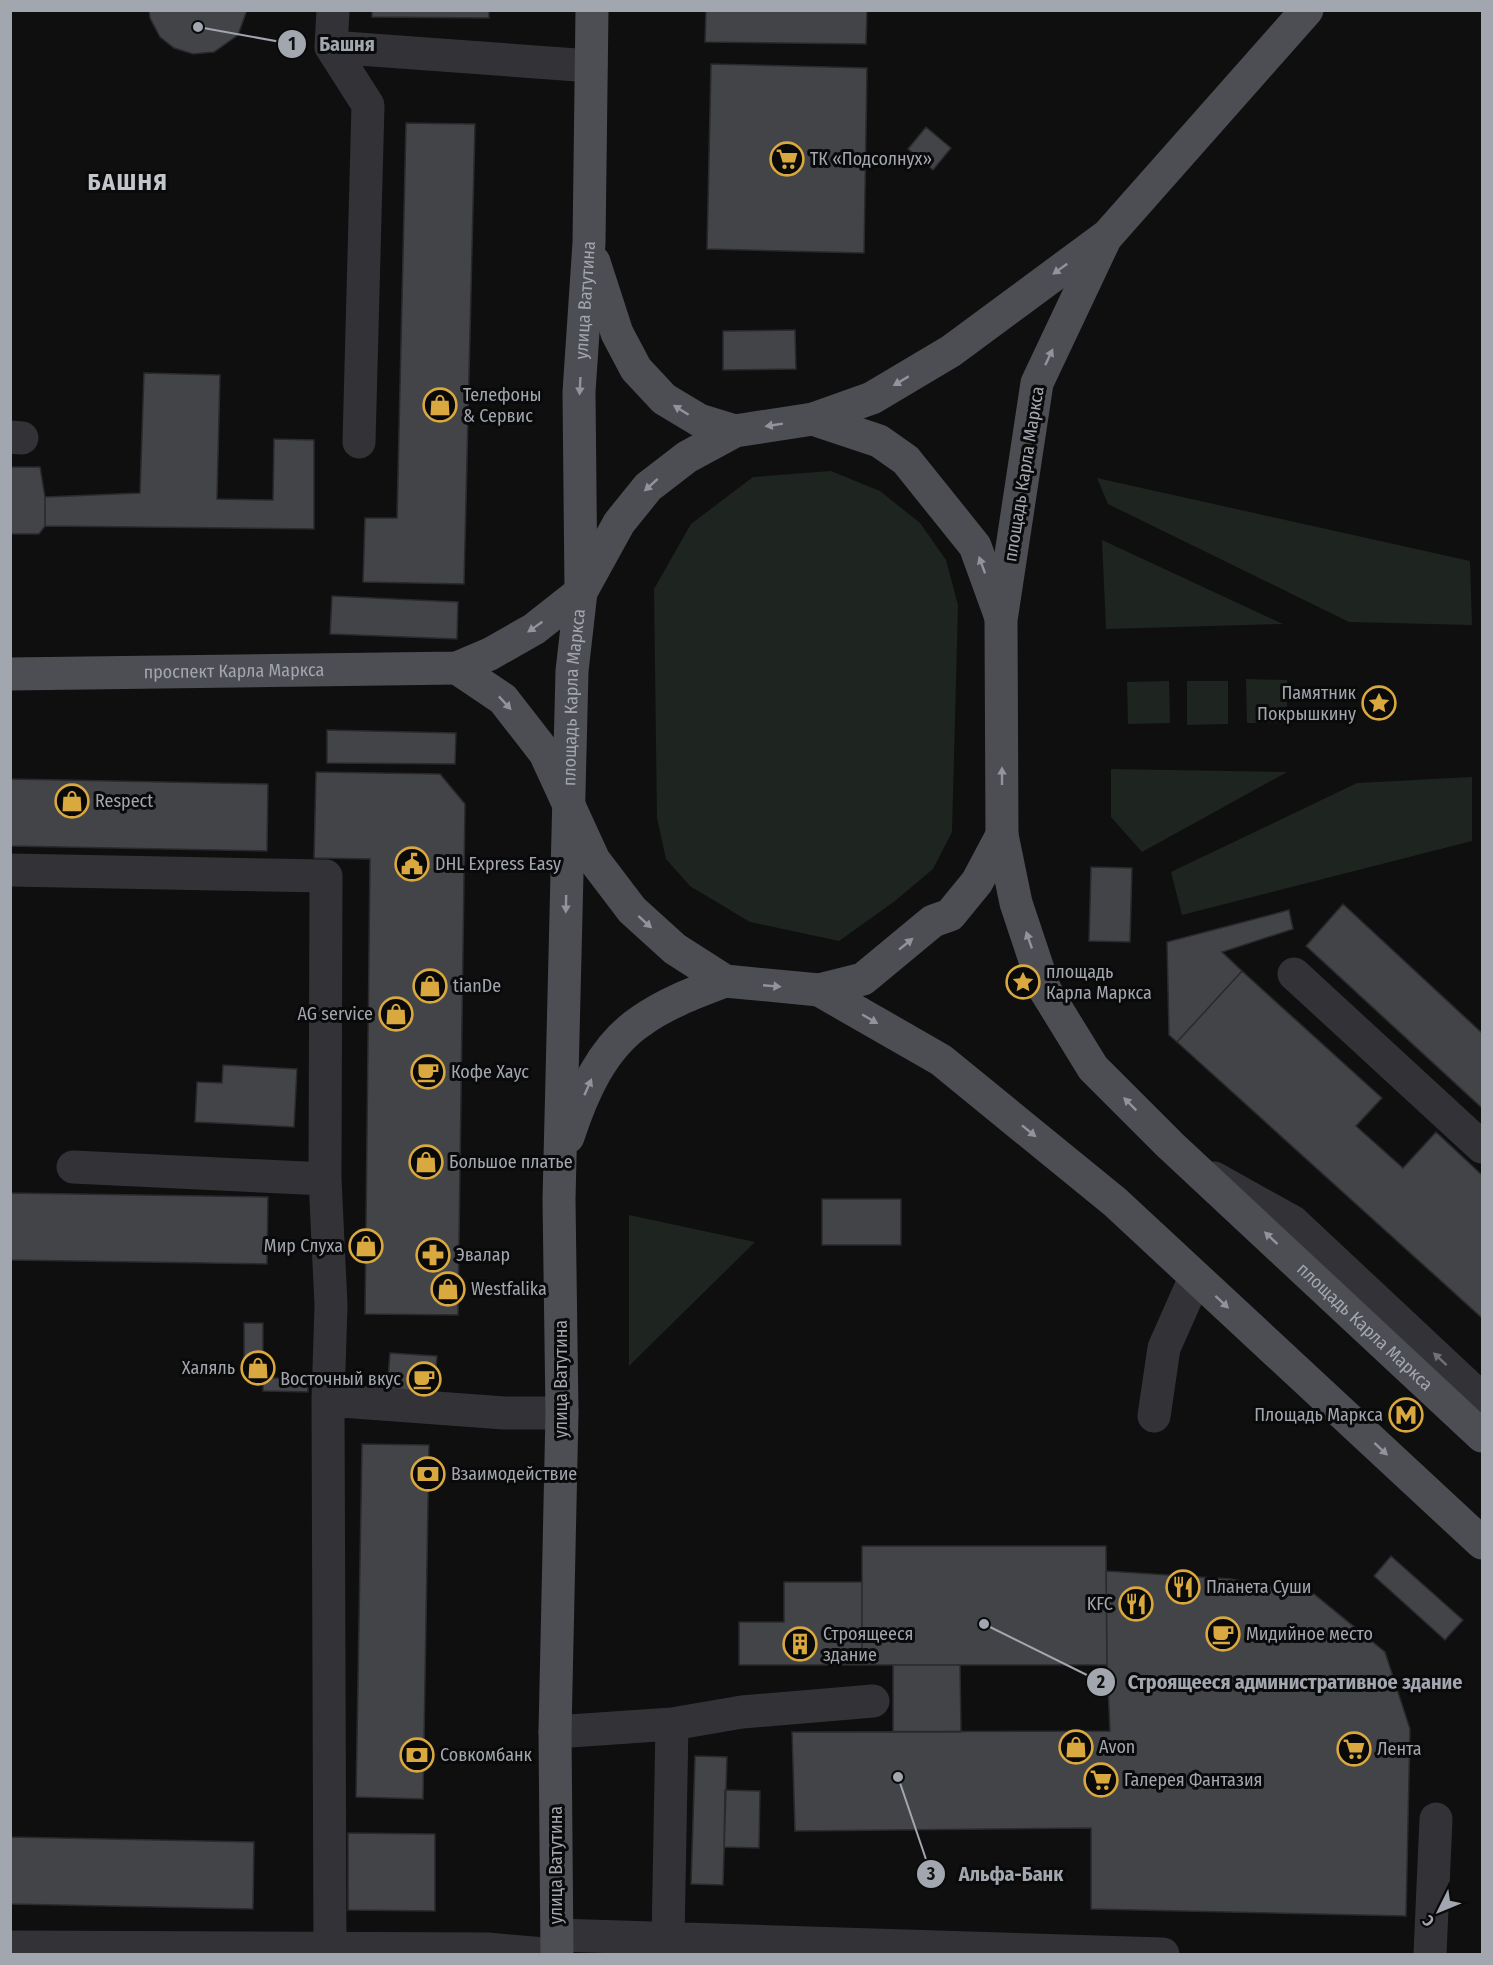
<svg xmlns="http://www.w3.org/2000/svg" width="1493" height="1965" font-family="'Fira Sans Condensed',sans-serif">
<rect width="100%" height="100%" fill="#0f0f10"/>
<path fill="#1e241f" d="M 831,471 L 880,491 L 920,523 L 946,560 L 958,605 L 952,832 L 933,869 L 895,901 L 839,941 L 750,922 L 690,886 L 666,859 L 657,818 L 654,589 L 691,524 L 753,477 Z
M 1097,478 L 1470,561 L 1472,625 L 1349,622 L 1108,504 Z
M 1102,540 L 1283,624 L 1106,629 Z
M 1246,679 L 1287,680 L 1287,723 L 1247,723 Z
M 1169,681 L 1170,723 L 1128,724 L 1127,682 Z
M 1187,681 L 1228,681 L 1228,724 L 1187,725 Z
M 1111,769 L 1287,772 L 1142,852 L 1111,817 Z
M 1472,777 L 1472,841 L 1182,915 L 1171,872 L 1357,783 Z
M 629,1215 L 755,1242 L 629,1366 Z"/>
<path fill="#434448" stroke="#2a292c" stroke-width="1.5" d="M 149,10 L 247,10 L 238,35 L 214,52 L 193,54 L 174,48 L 160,37 L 150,18 Z
M 372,10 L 489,10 L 489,18 L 372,17 Z
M 706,10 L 867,10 L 866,44 L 705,42 Z
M 711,64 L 867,68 L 864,253 L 707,249 Z
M 406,123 L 475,124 L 464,584 L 363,582 L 365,518 L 397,518 Z
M 926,127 L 951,148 L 933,170 L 908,149 Z
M 795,330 L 796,369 L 723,370 L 723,331 Z
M 144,373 L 220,375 L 217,499 L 273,500 L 274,439 L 314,440 L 314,529 L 45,526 L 45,497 L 140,493 Z
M 10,467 L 40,467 L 45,497 L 45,526 L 39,534 L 10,534 Z
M 332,596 L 458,602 L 457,639 L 330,634 Z
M 327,730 L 456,733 L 455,764 L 327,763 Z
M 316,772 L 440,774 L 465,804 L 458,1315 L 365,1314 L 370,859 L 314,858 Z
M 10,779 L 268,784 L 267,851 L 10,846 Z
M 1091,867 L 1132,868 L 1130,942 L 1089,941 Z
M 1343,904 L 1482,1033 L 1482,1108 L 1306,946 Z
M 1289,910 L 1293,929 L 1222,952 L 1242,971 L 1177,1042 L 1169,1035 L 1167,942 Z
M 1242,971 L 1382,1098 L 1356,1126 L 1403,1168 L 1436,1132 L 1482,1175 L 1482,1318 L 1177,1042 Z
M 223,1065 L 297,1069 L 294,1127 L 195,1122 L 197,1082 L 222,1083 Z
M 10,1193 L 268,1197 L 267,1264 L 10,1260 Z
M 822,1199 L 901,1199 L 901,1245 L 822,1245 Z
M 244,1323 L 263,1323 L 263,1378 L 244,1378 Z
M 390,1353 L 437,1356 L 434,1395 L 387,1390 Z
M 263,1378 L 308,1378 L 308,1392 L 263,1391 Z
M 362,1444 L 429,1445 L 423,1799 L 356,1797 Z
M 862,1546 L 1106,1546 L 1107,1665 L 862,1665 Z
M 1391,1556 L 1463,1620 L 1445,1640 L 1374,1576 Z
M 1106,1571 L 1231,1579 L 1314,1594 L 1385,1652 L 1410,1729 L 1406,1916 L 1091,1909 L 1091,1828 L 795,1831 L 792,1732 L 1110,1731 L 1107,1665 Z
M 784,1582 L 862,1582 L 862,1665 L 739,1665 L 739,1622 L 784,1622 Z
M 893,1665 L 960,1665 L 961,1732 L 893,1732 Z
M 695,1756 L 727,1757 L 723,1885 L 691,1884 Z
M 725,1790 L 760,1791 L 759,1848 L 724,1847 Z
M 348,1833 L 435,1834 L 435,1911 L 348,1910 Z
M 10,1837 L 254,1842 L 253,1909 L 10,1904 Z"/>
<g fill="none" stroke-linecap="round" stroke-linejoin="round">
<path stroke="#333337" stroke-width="33" d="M 333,10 L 331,47 L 591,66
M 331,47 L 368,105 L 359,442
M 10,437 L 22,438
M 10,870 L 326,876 L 325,1179
M 1294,974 L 1482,1147
M 73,1167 L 325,1179 L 331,1305 L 328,1400 L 504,1413 L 562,1413
M 1214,1178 L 1293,1222 L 1482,1399
M 328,1400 L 330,1954
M 1154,1416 L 1164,1348 L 1195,1278
M 555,1732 L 672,1724 L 742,1712 L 873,1701
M 557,1935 L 1163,1954
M 668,1940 L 672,1724
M 10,1947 L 487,1949 L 544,1954
M 1430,1954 L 1436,1819"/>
<g stroke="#4d4e53" stroke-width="33">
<path id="s1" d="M 1105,239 L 1037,383 L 1001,620 L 1002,835 L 1016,903 L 1045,990 L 1093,1068 L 1170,1145 L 1482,1436"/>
<path d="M 594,262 L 617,333 L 636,369 L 664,399 L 699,420 L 735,431"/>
<path d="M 813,419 L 879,441 L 906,460 L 975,546 L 1000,615"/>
<path id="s2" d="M 581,590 L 579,392 L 589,243 L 592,10"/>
<path d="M 457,668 L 503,699 L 545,753 L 594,860 L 632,910 L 675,949 L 725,981 L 819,990 L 863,979 L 933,921 L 950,915 L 977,882 L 1002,835"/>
<path id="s3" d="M 10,674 L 457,668 L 490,654 L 534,629 L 581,592"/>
<path d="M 819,990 L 941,1060 L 1115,1202 L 1482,1543"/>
<path d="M 568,1137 C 582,1094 602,1047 641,1021 C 666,1003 696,992 725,981"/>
<path id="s4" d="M 557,1954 L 555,1732 L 562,1413 L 559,1199 L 572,671 L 581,592 L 619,523 L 648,487 L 687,457 L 735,431 L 813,419 L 872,398 L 951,351 L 1108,235 L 1307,10"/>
</g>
</g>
<defs><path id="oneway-solid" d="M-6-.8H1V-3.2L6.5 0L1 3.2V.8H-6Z" transform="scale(1.5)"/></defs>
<g fill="#91949d">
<use href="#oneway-solid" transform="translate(1060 269) rotate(144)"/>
<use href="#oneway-solid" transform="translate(1049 357) rotate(-65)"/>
<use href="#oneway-solid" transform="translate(901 381) rotate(149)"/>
<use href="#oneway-solid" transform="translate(580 386) rotate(93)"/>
<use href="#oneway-solid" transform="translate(681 410) rotate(-148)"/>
<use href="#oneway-solid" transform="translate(774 425) rotate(171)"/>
<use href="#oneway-solid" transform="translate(651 485) rotate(138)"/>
<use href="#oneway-solid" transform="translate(982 565) rotate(-110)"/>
<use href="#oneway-solid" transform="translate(535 627) rotate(145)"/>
<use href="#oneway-solid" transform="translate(505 703) rotate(47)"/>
<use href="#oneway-solid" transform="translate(1002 776) rotate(-90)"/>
<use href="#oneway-solid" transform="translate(566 904) rotate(91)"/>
<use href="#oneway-solid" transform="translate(645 922) rotate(42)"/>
<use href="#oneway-solid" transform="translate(1029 940) rotate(-109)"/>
<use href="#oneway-solid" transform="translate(906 944) rotate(-39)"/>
<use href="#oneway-solid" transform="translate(772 986) rotate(5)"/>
<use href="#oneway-solid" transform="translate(870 1019) rotate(30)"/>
<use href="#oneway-solid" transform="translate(588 1087) rotate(-66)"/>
<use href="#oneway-solid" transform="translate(1130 1104) rotate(-135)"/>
<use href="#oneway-solid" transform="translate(1029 1131) rotate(39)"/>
<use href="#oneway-solid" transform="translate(1271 1238) rotate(-137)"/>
<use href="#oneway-solid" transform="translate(1222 1302) rotate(43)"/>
<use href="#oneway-solid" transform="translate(1381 1449) rotate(43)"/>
</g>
<use fill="#707279" href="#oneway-solid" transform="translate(1440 1359) rotate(-137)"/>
<defs>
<symbol id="supermarket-ring" viewBox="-11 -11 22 22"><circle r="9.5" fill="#0a0a0b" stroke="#d9a83e" stroke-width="1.5"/><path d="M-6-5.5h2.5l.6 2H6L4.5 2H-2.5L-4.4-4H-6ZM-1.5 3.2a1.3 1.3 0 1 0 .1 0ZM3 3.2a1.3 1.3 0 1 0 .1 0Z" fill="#d9a83e"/></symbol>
<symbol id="shop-ring" viewBox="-11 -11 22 22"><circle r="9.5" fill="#0a0a0b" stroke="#d9a83e" stroke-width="1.5"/><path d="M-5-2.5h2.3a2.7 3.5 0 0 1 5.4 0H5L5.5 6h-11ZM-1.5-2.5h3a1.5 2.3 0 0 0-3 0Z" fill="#d9a83e"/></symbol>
<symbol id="sight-ring" viewBox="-11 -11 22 22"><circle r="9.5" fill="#0a0a0b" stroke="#d9a83e" stroke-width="1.5"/><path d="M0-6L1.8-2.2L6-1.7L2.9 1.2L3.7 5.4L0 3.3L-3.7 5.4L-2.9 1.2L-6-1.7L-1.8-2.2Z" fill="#d9a83e"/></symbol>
<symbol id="civic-ring" viewBox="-11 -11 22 22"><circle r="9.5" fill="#0a0a0b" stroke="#d9a83e" stroke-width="1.5"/><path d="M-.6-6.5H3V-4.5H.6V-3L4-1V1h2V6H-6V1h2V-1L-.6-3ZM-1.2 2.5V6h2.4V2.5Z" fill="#d9a83e"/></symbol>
<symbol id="cafe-ring" viewBox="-11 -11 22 22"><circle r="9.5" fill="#0a0a0b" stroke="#d9a83e" stroke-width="1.5"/><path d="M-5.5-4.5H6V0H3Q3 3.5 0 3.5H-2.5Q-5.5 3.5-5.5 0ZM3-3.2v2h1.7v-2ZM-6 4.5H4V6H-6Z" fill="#d9a83e"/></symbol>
<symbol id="pharmacy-ring" viewBox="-11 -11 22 22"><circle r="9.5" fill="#0a0a0b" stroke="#d9a83e" stroke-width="1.5"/><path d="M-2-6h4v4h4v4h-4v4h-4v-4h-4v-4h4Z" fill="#d9a83e"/></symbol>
<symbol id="metro-ring" viewBox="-11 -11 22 22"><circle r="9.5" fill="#0a0a0b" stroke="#d9a83e" stroke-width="1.5"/><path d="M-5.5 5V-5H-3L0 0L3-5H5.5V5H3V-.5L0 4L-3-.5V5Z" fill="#d9a83e"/></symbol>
<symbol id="bank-ring" viewBox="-11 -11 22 22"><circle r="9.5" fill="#0a0a0b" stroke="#d9a83e" stroke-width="1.5"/><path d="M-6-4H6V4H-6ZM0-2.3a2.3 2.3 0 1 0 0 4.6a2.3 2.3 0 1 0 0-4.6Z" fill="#d9a83e"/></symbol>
<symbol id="restaurant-ring" viewBox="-11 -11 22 22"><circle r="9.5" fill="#0a0a0b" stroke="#d9a83e" stroke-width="1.5"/><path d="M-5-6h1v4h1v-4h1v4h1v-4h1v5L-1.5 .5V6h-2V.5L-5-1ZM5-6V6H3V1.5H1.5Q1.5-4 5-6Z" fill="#d9a83e"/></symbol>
<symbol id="building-ring" viewBox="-11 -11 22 22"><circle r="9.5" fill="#0a0a0b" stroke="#d9a83e" stroke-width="1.5"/><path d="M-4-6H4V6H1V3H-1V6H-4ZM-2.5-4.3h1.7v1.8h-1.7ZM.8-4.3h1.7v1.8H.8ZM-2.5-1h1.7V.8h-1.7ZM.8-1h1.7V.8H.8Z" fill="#d9a83e"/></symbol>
</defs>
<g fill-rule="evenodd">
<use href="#supermarket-ring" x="768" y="140" width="38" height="38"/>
<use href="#shop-ring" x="421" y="386" width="38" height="38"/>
<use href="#sight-ring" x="1360" y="684" width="38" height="38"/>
<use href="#shop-ring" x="53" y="782" width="38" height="38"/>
<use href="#civic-ring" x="393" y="845" width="38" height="38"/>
<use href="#sight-ring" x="1004" y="963" width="38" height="38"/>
<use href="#shop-ring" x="411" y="967" width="38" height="38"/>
<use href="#shop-ring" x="377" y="995" width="38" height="38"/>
<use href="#cafe-ring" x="409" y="1053" width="38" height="38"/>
<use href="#shop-ring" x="407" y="1143" width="38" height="38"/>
<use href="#shop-ring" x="347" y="1227" width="38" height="38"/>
<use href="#pharmacy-ring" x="414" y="1236" width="38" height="38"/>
<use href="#shop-ring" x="429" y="1270" width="38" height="38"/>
<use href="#shop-ring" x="239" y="1349" width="38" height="38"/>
<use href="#cafe-ring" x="405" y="1360" width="38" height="38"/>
<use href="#metro-ring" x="1387" y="1396" width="38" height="38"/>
<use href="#bank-ring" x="409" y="1455" width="38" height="38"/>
<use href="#restaurant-ring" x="1164" y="1568" width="38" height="38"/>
<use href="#restaurant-ring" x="1117" y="1585" width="38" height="38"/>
<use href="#cafe-ring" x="1204" y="1615" width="38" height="38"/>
<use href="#building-ring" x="781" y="1625" width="38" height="38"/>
<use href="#shop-ring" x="1057" y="1728" width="38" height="38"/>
<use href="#supermarket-ring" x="1335" y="1730" width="38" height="38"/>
<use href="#bank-ring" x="398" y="1736" width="38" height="38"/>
<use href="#supermarket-ring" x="1082" y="1761" width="38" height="38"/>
</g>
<g text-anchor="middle" stroke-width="6" stroke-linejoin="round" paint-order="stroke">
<g font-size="18" fill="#a2a6af" stroke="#0a0a0b" text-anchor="start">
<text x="810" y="165">ТК «Подсолнух»</text>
<text x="463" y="401">Телефоны<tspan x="463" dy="21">&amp; Сервис</tspan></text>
<text x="1356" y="699" text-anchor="end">Памятник<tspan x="1356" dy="21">Покрышкину</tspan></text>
<text x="95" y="807">Respect</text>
<text x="435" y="870">DHL Express Easy</text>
<text x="1046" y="978">площадь<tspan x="1046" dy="21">Карла Маркса</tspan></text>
<text x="453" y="992">tianDe</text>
<text x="373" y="1020" text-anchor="end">AG service</text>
<text x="451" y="1078">Кофе Хаус</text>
<text x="449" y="1168">Большое платье</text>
<text x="343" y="1252" text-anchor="end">Мир Слуха</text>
<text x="456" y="1261">Эвалар</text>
<text x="471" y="1295">Westfalika</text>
<text x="235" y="1374" text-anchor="end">Халяль</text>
<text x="401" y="1385" text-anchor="end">Восточный вкус</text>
<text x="1383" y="1421" text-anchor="end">Площадь Маркса</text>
<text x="451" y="1480">Взаимодействие</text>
<text x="1206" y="1593">Планета Суши</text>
<text x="1113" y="1610" text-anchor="end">KFC</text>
<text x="823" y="1640">Строящееся<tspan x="823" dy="21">здание</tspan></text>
<text x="1246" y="1640">Мидийное место</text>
<text x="1099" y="1753">Avon</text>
<text x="1377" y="1755">Лента</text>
<text x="440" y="1761">Совкомбанк</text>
<text x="1124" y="1786">Галерея Фантазия</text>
</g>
<g font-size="18" fill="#a2a6af" stroke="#0a0a0b">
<text dy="6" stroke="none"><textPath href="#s2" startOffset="290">улица Ватутина</textPath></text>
<text transform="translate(1024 474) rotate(-81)" y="6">площадь Карла Маркса</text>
<text dy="6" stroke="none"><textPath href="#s3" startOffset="224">проспект Карла Маркса</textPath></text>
<text dy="6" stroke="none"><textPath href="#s4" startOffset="1257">площадь Карла Маркса</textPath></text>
<text dy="6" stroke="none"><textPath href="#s1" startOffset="1242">площадь Карла Маркса</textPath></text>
<text transform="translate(561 1379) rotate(-90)" y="6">улица Ватутина</text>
<text transform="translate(556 1865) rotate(-90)" y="6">улица Ватутина</text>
</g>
<g font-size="24" font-weight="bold" letter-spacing="1.5" fill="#c2c5cc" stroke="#0a0a0b">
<text x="128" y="190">БАШНЯ</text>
</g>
</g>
<path fill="none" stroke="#a2a6af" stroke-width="2" d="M198 27L292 44M984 1624L1101 1682M898 1777L931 1874"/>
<g fill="#a2a6af" stroke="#0a0a0b" stroke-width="2">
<circle cx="198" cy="27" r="6"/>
<circle cx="984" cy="1624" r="6"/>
<circle cx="898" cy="1777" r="6"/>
<circle cx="292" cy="44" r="15"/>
<circle cx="1101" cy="1682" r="15"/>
<circle cx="931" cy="1874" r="15"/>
</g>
<g font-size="18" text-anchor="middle" font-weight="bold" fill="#111">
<text x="292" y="50">1</text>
<text x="1101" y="1688">2</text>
<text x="931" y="1880">3</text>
</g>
<g font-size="20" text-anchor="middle" font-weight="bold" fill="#a2a6af" stroke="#0a0a0b" stroke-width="6" stroke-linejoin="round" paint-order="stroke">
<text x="347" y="51">Башня</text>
<text x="1295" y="1689">Строящееся административное здание</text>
<text x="1011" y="1881">Альфа-Банк</text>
</g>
<rect width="1493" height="1965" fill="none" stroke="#a2a6af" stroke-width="24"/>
<g transform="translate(1439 1911) rotate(227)" stroke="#0a0a0b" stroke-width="4.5" paint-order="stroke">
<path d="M0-4.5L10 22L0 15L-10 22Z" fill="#a2a6af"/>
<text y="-9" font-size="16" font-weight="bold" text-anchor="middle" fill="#a2a6af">С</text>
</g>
</svg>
